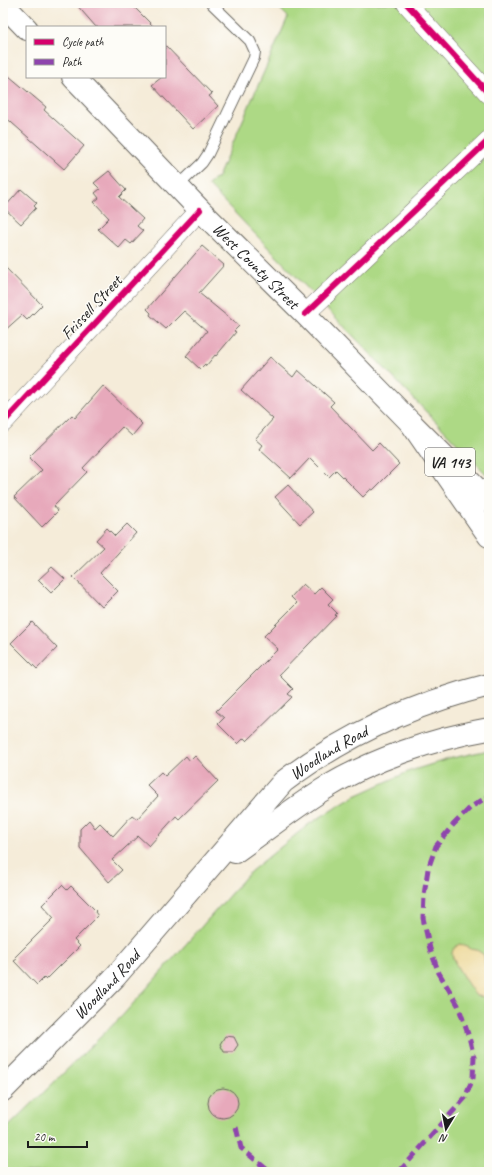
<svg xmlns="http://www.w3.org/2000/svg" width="492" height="1175" font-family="Caveat,sans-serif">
<rect width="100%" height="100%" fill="#fdfcf7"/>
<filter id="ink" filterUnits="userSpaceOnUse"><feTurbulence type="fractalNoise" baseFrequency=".025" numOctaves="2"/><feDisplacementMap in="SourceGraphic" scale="8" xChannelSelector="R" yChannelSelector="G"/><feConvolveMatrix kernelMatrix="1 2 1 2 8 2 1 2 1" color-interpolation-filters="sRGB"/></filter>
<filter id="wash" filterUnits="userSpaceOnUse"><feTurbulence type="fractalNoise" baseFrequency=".012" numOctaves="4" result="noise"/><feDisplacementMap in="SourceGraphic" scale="16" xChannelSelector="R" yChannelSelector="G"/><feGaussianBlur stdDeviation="0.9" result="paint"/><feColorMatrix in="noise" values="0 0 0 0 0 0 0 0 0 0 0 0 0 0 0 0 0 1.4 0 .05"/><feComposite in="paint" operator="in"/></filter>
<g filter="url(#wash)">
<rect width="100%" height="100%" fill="#f5ecd9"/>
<path fill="#add985" stroke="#647a50" d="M 274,3 L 489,3 L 489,477 L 208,185 L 218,177 L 288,17 Z
M 489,750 L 489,1172 L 3,1172 L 3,1132 L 123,1015 L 250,872 L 309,824 L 355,796 L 410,771 L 452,758 Z"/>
<path fill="#eeda9e" stroke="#857b5d" d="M 459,944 L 468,946 L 470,949 L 477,950 L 484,955 L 486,971 L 489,973 L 489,995 L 487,997 L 476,996 C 471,989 452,961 452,954 C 452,949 456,947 459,944 Z"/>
<g id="blocks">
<path fill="#e7a9bb" d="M 75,3 L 127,3 L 130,6 L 132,5 L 154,27 L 96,27 Z
M 165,45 L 212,94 L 209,96 L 218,106 L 193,129 L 152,85 L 162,77 L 165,77 Z
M 3,71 L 46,107 L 44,110 L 84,146 L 64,169 L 3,115 Z
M 109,171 L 126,190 L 119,197 L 143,219 L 137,226 L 143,231 L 131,244 L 126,240 L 119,248 L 98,229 L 109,218 L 94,202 L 99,198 L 95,193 L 100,189 L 94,183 Z
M 21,189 L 37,203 L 34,206 L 36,208 L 21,224 L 4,208 Z
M 202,246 L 224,265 L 199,293 L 239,326 L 234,331 L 236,332 L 216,356 L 215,355 L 206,366 L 205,364 L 200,369 L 186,356 L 207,331 L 184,311 L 166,329 L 150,315 L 151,313 L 147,309 Z
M 3,265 L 42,305 L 27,320 L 22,315 L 3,332 Z
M 270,357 L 293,377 L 298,370 L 334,402 L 330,406 L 372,450 L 379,443 L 399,464 L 373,490 L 371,489 L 363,497 L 336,470 L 329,477 L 310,458 L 291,478 L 259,449 L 262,445 L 255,439 L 273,419 L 241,390 Z
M 103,386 L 142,424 L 132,436 L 122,427 L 83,468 L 87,472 L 54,506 L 58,511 L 42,527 L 14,497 L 42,470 L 29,457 L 72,415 L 75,418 Z
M 288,485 L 313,512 L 300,524 L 275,497 Z
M 127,524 L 136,533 L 100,573 L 118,591 L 102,607 L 73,577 L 104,547 L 96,540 L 107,528 L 115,536 Z
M 52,567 L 65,579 L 51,593 L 38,580 Z
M 303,584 L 314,594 L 321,587 L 333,599 L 328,604 L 337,613 L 335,615 L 336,616 L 279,675 L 293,689 L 288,694 L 292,697 L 247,741 L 244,738 L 238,744 L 218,724 L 224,718 L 216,711 L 278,649 L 264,636 L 297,603 L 291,597 Z
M 32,622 L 57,648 L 37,669 L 11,643 Z
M 186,756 L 190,761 L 195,756 L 218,781 L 179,819 L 176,816 L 149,846 L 138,836 L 112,860 L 122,870 L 109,882 L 80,848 L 80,829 L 89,820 L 95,828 L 100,823 L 113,836 L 132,815 L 137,819 L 158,796 L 147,785 L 161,772 L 165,776 Z
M 62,885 L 67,890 L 71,886 L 96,911 L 95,912 L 98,916 L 74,940 L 80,946 L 46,980 L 44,978 L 37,985 L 14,961 L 17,959 L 15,957 L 54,918 L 42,905 Z
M 225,1036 L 234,1037 L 238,1045 L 233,1052 L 224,1052 L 220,1044 Z
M208 1103a15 15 0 1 1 30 0a15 15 0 1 1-30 0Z"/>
</g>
</g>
<g filter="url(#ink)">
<use href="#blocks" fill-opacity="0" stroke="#68655e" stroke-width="1"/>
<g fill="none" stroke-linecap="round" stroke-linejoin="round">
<defs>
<path id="service" d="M 177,187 L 202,163 L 208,154 L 254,58 L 255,52 L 250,41 L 211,3"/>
<path id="minor" d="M 406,3 L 489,94
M 305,314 L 489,140
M 3,423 L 200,210"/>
<g id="secondary">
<path d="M 3,4 L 27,29"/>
<path id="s1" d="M 73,77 L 200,210 L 305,314 L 411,423 L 489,536"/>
</g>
<g id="primary">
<path d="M 411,423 L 489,501"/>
<path d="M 235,852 C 265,831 293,808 324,789 C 370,760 436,738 489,729"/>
<path id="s2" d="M 3,1090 L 115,977 L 283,782 C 346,734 413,704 489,685"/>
</g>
</defs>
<use href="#service" stroke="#68655e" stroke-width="12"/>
<use href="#minor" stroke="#68655e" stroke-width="20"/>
<use href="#secondary" stroke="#68655e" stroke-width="24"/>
<use href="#primary" stroke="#68655e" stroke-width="24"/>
<path stroke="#68655e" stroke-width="2.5" stroke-dasharray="1 3" stroke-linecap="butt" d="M 285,7 L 287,3"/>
<use href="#service" stroke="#fff" stroke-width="10"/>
<use href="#minor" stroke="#fff" stroke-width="19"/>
<use href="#secondary" stroke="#fff" stroke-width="22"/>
<use href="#primary" stroke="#fff" stroke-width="22"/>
<path stroke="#8e44ad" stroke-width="5" stroke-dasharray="10 5" stroke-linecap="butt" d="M 236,1127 L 241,1148 L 270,1172
M 399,1172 L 465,1098 L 473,1078 L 474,1057 L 469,1037 L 458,1005 L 439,973 L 430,949 L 423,918 L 424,895 L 428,869 L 436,846 L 453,825 L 471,807 L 489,796"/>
<defs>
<path id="cycleway" d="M 406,3 L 489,94
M 305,314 L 489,140
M 3,423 L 200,210"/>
</defs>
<use href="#cycleway" stroke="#fdfcf7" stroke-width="8"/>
<use href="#cycleway" stroke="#d6006c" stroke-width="6"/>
</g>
</g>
<g text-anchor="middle" stroke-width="3" stroke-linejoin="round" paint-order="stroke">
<rect fill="#fdfcf7" stroke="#605f5e" stroke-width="1" x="425" y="448" width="50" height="28" rx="3"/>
<g font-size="16" font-weight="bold" fill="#1c1c1c">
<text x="450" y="468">VA 143</text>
</g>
<g font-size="17" fill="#1c1c1c" stroke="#fdfcf7">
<text dy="6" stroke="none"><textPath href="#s1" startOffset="263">West County Street</textPath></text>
<text transform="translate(91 307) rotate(-47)" y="6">Frissell Street</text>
<text dy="6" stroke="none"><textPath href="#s2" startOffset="471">Woodland Road</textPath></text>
<text dy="6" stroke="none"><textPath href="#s2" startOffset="148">Woodland Road</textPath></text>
</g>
</g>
<rect width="492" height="1175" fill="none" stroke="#fdfcf7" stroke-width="16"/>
<rect x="26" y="26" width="140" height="52" fill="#fdfcf7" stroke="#a3a29f"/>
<rect x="34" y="39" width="20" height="6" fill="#d6006c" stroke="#a3a29f"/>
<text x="62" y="46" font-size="12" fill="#1c1c1c">Cycle path</text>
<rect x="34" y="59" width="20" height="6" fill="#8e44ad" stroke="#a3a29f"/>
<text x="62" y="66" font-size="12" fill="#1c1c1c">Path</text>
<g transform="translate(446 1129) rotate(190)" stroke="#fdfcf7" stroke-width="3" paint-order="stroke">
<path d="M0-3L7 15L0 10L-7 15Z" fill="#1c1c1c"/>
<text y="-6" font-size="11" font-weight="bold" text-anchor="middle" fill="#1c1c1c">N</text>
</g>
<path d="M28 1141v6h59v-6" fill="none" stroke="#1c1c1c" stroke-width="2"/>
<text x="34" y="1141" font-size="12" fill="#1c1c1c" stroke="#fdfcf7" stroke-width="3" paint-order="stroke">20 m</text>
</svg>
